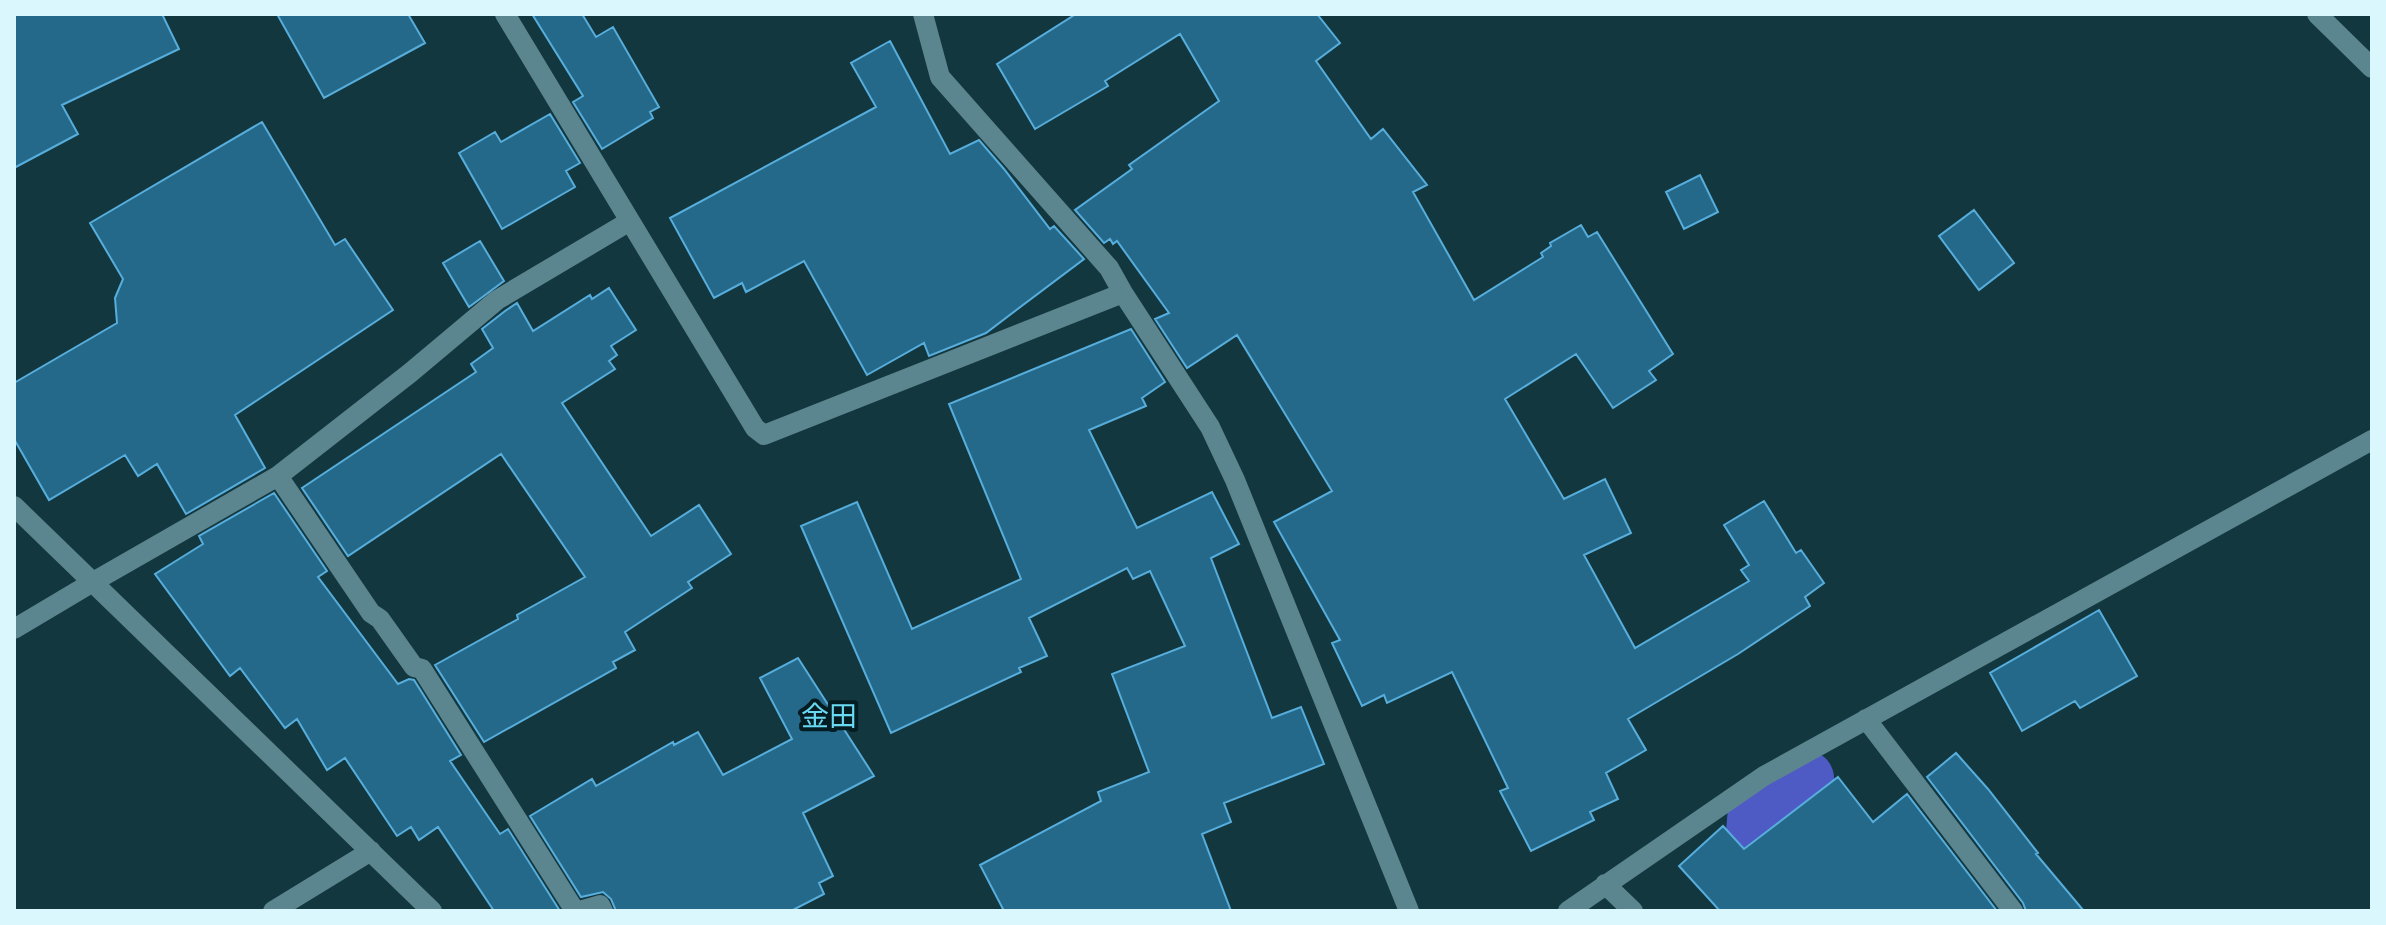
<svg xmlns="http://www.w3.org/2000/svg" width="2386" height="925" font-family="Roboto,'Noto Sans JP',sans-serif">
<rect width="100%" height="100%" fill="#13373e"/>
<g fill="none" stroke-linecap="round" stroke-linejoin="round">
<path stroke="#4e5bc4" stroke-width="54" d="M 1807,778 L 1755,809 L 1753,832 L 1824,911"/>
</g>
<path fill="#25698a" stroke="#57aedc" stroke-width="2" d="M 14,14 L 162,14 L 179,49 L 62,105 L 78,134 L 14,168 Z
M 277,14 L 408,14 L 425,43 L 324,98 Z
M 532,14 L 582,14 L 596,37 L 613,27 L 659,107 L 650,112 L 653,118 L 602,149 L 573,102 L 583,96 Z
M 1076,14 L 1317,14 L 1340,43 L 1316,61 L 1371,139 L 1383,129 L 1427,185 L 1413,192 L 1474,300 L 1543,257 L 1541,253 L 1551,246 L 1550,243 L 1581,225 L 1588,237 L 1597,232 L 1673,354 L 1649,371 L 1656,380 L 1613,408 L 1576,354 L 1505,399 L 1564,499 L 1605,479 L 1631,533 L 1584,555 L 1635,648 L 1749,581 L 1741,570 L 1749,565 L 1724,525 L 1764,501 L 1796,553 L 1801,550 L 1824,583 L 1805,597 L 1810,606 L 1738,654 L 1628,719 L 1646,750 L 1606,773 L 1618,799 L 1590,812 L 1594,820 L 1531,851 L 1500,791 L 1508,788 L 1452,672 L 1387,703 L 1384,695 L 1362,706 L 1332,643 L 1340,640 L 1274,522 L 1332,491 L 1237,335 L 1187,368 L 1155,319 L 1169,313 L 1117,241 L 1113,244 L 1110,239 L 1104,243 L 1075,210 L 1132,169 L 1129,165 L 1219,101 L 1180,34 L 1105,81 L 1108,86 L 1035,129 L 997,64 Z
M 890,41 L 950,154 L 979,140 L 1004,169 L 1050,229 L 1054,226 L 1084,259 L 986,333 L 929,356 L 924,343 L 867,375 L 804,261 L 746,292 L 742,283 L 714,298 L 670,218 L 876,107 L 851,63 Z
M 550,114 L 580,163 L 566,171 L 575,187 L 502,229 L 459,153 L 495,132 L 501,142 Z
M 262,122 L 335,245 L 345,239 L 393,310 L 235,415 L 265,468 L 186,514 L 157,464 L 138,476 L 125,455 L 49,500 L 14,439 L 14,383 L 117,323 L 115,298 L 123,279 L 90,223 Z
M 1700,175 L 1718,212 L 1684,229 L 1666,192 Z
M 1974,210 L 2014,263 L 1979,290 L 1939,236 Z
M 480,241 L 504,281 L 469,307 L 443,263 Z
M 609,288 L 636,330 L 611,346 L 617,355 L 609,361 L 615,369 L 562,403 L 651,536 L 699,505 L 731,554 L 688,582 L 692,588 L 625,632 L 635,650 L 613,662 L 616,668 L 484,742 L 435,665 L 518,619 L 517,615 L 585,577 L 501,454 L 348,556 L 302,488 L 476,372 L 471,364 L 493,348 L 482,329 L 505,311 L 517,303 L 533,331 L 590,295 L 592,299 Z
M 1131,329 L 1165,382 L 1142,398 L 1146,406 L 1089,430 L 1137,528 L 1212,492 L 1239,544 L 1211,558 L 1272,718 L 1301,707 L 1324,764 L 1224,803 L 1231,822 L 1202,834 L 1231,911 L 1004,911 L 980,865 L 1101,801 L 1098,792 L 1149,772 L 1112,674 L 1185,646 L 1150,571 L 1133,579 L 1127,568 L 1029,618 L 1047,656 L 1019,668 L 1021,672 L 891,733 L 801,526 L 857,502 L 912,629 L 1021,579 L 949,404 Z
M 274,493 L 327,571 L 318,577 L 398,684 L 409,679 L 414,680 L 461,755 L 450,761 L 500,834 L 508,829 L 560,911 L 494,911 L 438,827 L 419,840 L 411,827 L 397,836 L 345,758 L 327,770 L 297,719 L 285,728 L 240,668 L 230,676 L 155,574 L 203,544 L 199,536 Z
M 2099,610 L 2137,676 L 2080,708 L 2075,701 L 2022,731 L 1990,673 Z
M 798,658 L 874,776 L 803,813 L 833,876 L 819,883 L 824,894 L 791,911 L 616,911 L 611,899 L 603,892 L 581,897 L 530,816 L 592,779 L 596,786 L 673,742 L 674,745 L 698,732 L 723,775 L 792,739 L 760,678 Z
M 1956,753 L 1988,789 L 2038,853 L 2036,854 L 2084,911 L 2026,911 L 2023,903 L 1927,777 Z
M 1838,777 L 1873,822 L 1907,794 L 1997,911 L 1720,911 L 1679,866 L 1723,826 L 1744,849 Z"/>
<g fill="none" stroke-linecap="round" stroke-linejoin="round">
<path stroke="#5b858f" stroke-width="20" d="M 505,14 L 755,428 L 764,435 L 1123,293 L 1210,427 L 1235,480 L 1409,911
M 923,14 L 940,77 L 1109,268 L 1123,293
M 2317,14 L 2372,68
M 278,476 L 371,613 L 380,619 L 414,667 L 422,669 L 575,911
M 14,506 L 432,911
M 14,629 L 93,582 L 278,476 L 410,373 L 497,300 L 630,221
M 1866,719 L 2013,911
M 1605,884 L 1633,911
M 273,911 L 371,851
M 579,911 L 600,905 L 603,911
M 1568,911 L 1764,776 L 2372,440"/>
</g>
<g text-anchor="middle" stroke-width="8" stroke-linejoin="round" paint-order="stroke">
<g font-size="28" fill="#69d8f1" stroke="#041d22">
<text x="829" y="726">金田</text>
</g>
</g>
<rect width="2386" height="925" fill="none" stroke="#daf7fe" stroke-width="32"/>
</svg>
